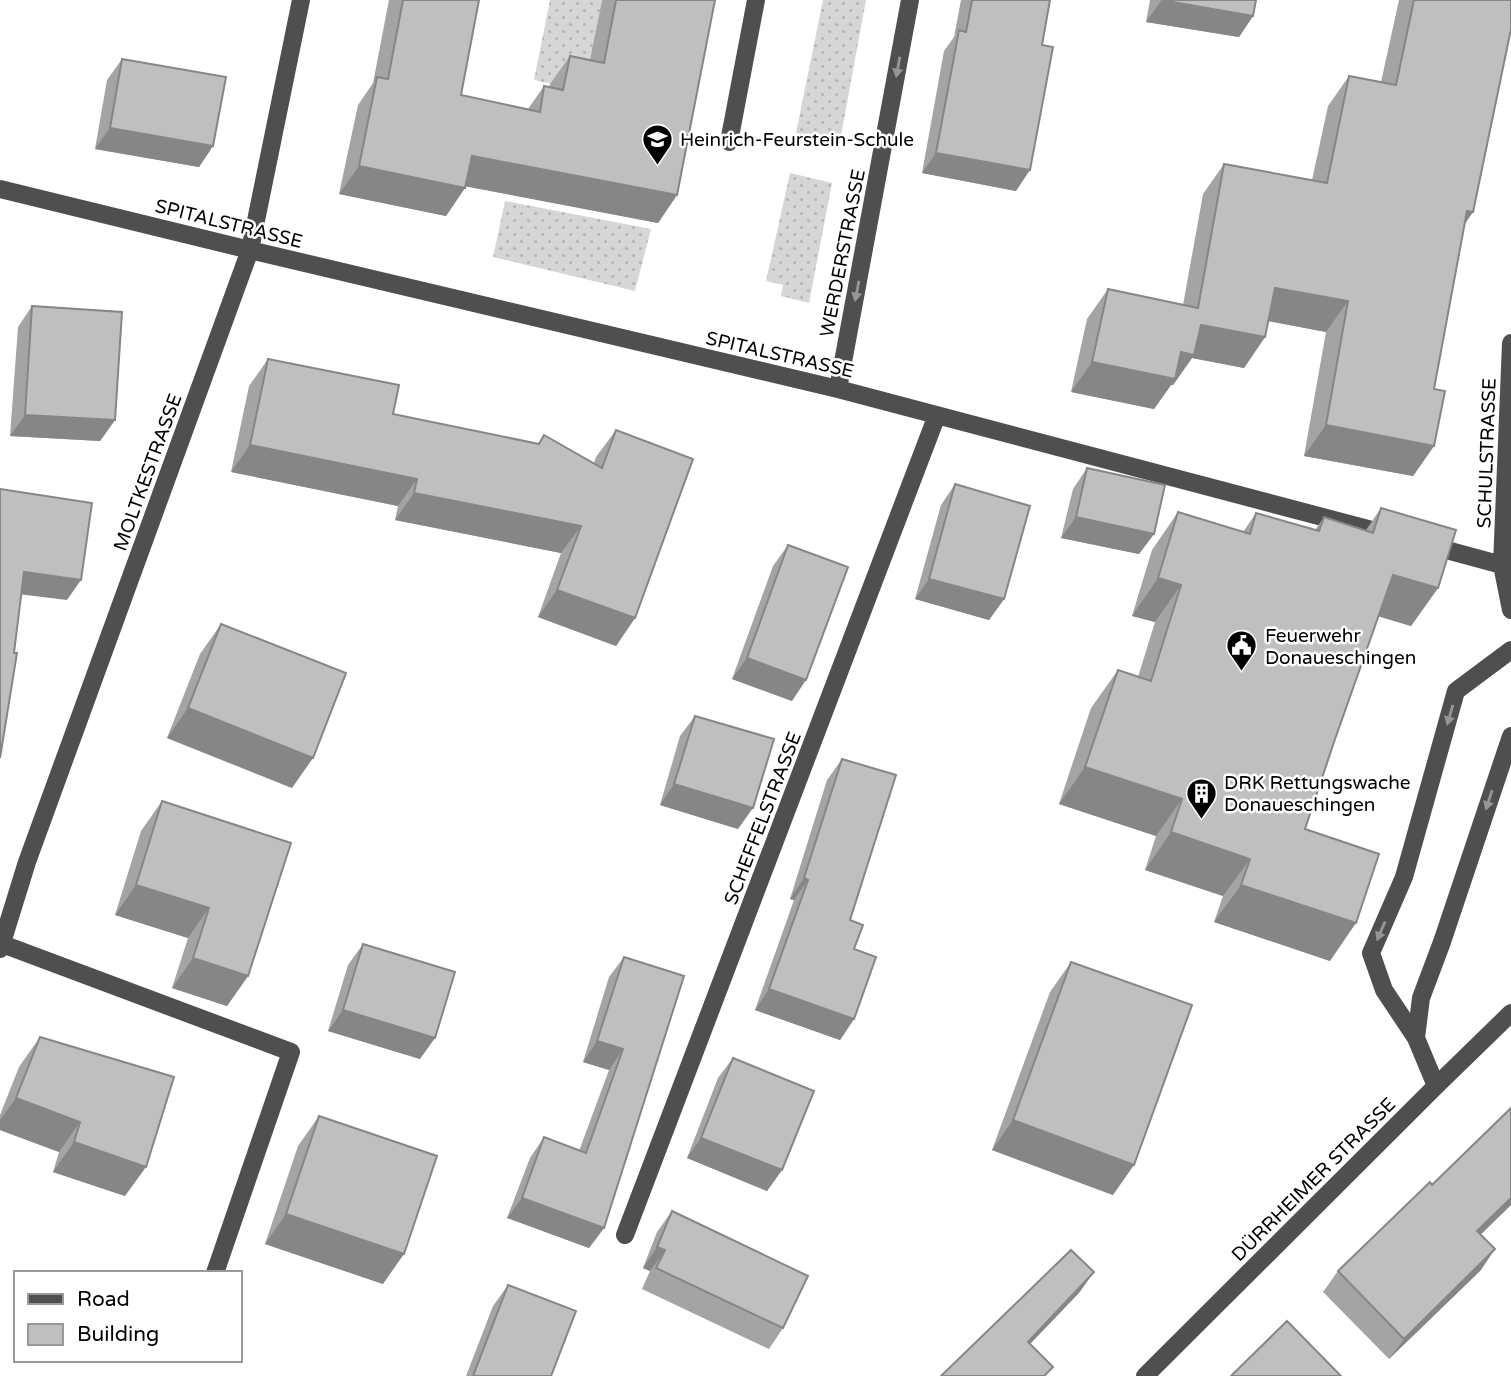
<svg xmlns="http://www.w3.org/2000/svg" width="1511" height="1376" font-family="'Varela Round',sans-serif">
<defs>
<pattern id="grass-dots" width="8" height="8" patternUnits="userSpaceOnUse" patternTransform="scale(1.75)"><rect width="8" height="8" fill="#d6d6d6"/><path d="M2 2h.1M6 6h.1" fill="none" stroke="#b6b6b6" stroke-width="1.8" stroke-linecap="round"/></pattern>
</defs>
<rect width="100%" height="100%" fill="#fff"/>
<path fill="url(#grass-dots)" d="M 550,0 L 602,0 L 585,91 L 534,80 Z
M 823,0 L 866,0 L 840,141 L 796,133 Z
M 790,173 L 832,183 L 809,303 L 781,296 L 783,285 L 766,281 Z
M 505,201 L 651,229 L 635,291 L 493,257 Z"/>
<g fill="none" stroke-linecap="round" stroke-linejoin="round">
<path stroke="#4f4f4f" stroke-width="18" d="M 729,142 L 756,0
M 0,189 L 250,250 L 838,389 L 1387,534
M 1511,343 L 1502,565 L 1511,610
M 838,389 L 910,0
M 1428,545 L 1502,565
M 2,944 L 291,1052 L 215,1273
M 0,949 L 27,862 L 250,250 L 301,0
M 1416,1038 L 1384,990 L 1371,953 L 1404,877 L 1456,691 L 1511,650
M 1436,1086 L 1416,1038 L 1421,998 L 1442,942 L 1511,736
M 625,1235 L 937,415
M 1145,1376 L 1436,1086 L 1511,1013"/>
</g>
<path fill="#a4a4a4" d="M 389,0 L 479,0 L 461,95 L 528,109 L 544,86 L 549,88 L 550,84 L 570,56 L 590,60 L 602,0 L 715,0 L 677,195 L 658,223 L 466,186 L 446,216 L 339,194 L 358,105 L 373,83 Z
M 961,0 L 1050,0 L 1016,191 L 922,173 L 944,51 L 954,37 Z
M 1150,0 L 1256,0 L 1253,16 L 1239,37 L 1146,22 Z
M 1399,0 L 1511,0 L 1465,223 L 1434,389 L 1434,446 L 1413,476 L 1304,456 L 1326,332 L 1268,321 L 1265,337 L 1244,368 L 1192,358 L 1173,385 L 1171,385 L 1154,409 L 1071,392 L 1087,319 L 1108,289 L 1183,305 L 1203,194 L 1224,164 L 1312,180 L 1328,106 L 1349,76 L 1381,82 Z
M 122,59 L 213,146 L 199,167 L 95,149 L 107,80 Z
M 32,306 L 115,420 L 100,441 L 10,436 L 18,327 Z
M 268,359 L 393,414 L 538,444 L 544,435 L 594,463 L 596,457 L 616,430 L 635,618 L 616,646 L 538,617 L 561,553 L 395,520 L 398,506 L 231,472 L 249,386 Z
M 1087,468 L 1154,534 L 1139,554 L 1061,538 L 1073,489 Z
M 955,484 L 1004,599 L 989,620 L 915,599 L 941,505 Z
M 1381,508 L 1438,588 L 1411,626 L 1379,616 L 1334,742 L 1305,829 L 1330,961 L 1214,922 L 1223,896 L 1145,870 L 1156,836 L 1059,804 L 1091,708 L 1118,670 L 1138,677 L 1155,622 L 1132,616 L 1152,550 L 1178,512 L 1243,532 L 1256,513 L 1315,530 L 1324,517 L 1366,530 Z
M 788,545 L 792,701 L 732,679 L 773,566 Z
M 221,624 L 292,788 L 167,738 L 200,654 Z
M 695,716 L 738,829 L 660,805 L 680,736 Z
M 842,759 L 850,920 L 854,949 L 854,1019 L 840,1040 L 755,1010 L 794,900 L 790,899 L 827,780 Z
M 162,801 L 248,976 L 227,1006 L 172,988 L 188,938 L 115,915 L 141,831 Z
M 363,944 L 420,1059 L 328,1031 L 348,965 Z
M 624,957 L 684,976 L 604,1228 L 589,1248 L 507,1218 L 530,1158 L 544,1137 L 579,1151 L 609,1070 L 583,1062 L 609,977 Z
M 1071,962 L 1113,1195 L 992,1150 L 1050,992 Z
M 40,1037 L 125,1196 L 53,1172 L 59,1152 L 0,1130 L 0,1115 L 19,1067 Z
M 733,1058 L 782,1170 L 767,1191 L 687,1158 L 718,1078 Z
M 1511,1108 L 1511,1205 L 1480,1234 L 1481,1270 L 1389,1359 L 1323,1292 L 1338,1271 L 1432,1185 Z
M 319,1116 L 383,1284 L 265,1244 L 298,1146 Z
M 672,1211 L 783,1328 L 769,1349 L 642,1289 L 650,1271 L 643,1268 L 657,1232 Z
M 508,1285 L 551,1376 L 466,1376 L 493,1306 Z"/>
<path fill="#868686" d="M 1161,1 L 1253,16 L 1239,37 L 1146,22 Z
M 110,128 L 213,146 L 199,167 L 95,149 Z
M 936,153 L 1030,170 L 1016,191 L 922,173 Z
M 472,156 L 677,195 L 658,223 L 453,184 Z
M 359,166 L 465,188 L 446,216 L 339,194 Z
M 1467,211 L 1473,212 L 1452,243 Z
M 1275,288 L 1348,301 L 1326,332 L 1253,318 Z
M 1201,325 L 1265,337 L 1244,368 L 1192,358 L 1173,385 L 1171,385 L 1154,409 L 1071,392 L 1092,362 Z
M 25,415 L 115,420 L 100,441 L 10,436 Z
M 1326,425 L 1434,446 L 1413,476 L 1304,456 Z
M 250,445 L 417,479 L 398,506 L 231,472 Z
M 414,493 L 581,526 L 561,553 L 395,520 Z
M 1076,517 L 1154,534 L 1139,554 L 1061,538 Z
M 24,572 L 81,580 L 67,600 L 10,593 Z
M 1393,575 L 1438,588 L 1411,626 L 1367,613 Z
M 1158,578 L 1181,585 L 1155,622 L 1132,616 Z
M 929,579 L 1004,599 L 989,620 L 915,599 Z
M 557,590 L 635,618 L 616,646 L 538,617 Z
M 747,658 L 806,680 L 792,701 L 732,679 Z
M 188,708 L 313,758 L 292,788 L 167,738 Z
M 1085,767 L 1182,799 L 1156,836 L 1059,804 Z
M 674,784 L 753,808 L 738,829 L 660,805 Z
M 1171,832 L 1250,859 L 1223,896 L 1145,870 Z
M 804,878 L 808,880 L 794,900 L 790,899 Z
M 136,885 L 209,908 L 188,938 L 115,915 Z
M 1241,885 L 1356,923 L 1330,961 L 1214,922 Z
M 193,958 L 248,976 L 227,1006 L 172,988 Z
M 769,989 L 854,1019 L 840,1040 L 755,1010 Z
M 343,1010 L 435,1038 L 420,1059 L 328,1031 Z
M 597,1041 L 623,1049 L 609,1070 L 583,1062 Z
M 16,1098 L 80,1122 L 59,1152 L 0,1130 L 0,1120 Z
M 1013,1120 L 1134,1165 L 1113,1195 L 992,1150 Z
M 701,1138 L 782,1170 L 767,1191 L 687,1158 Z
M 74,1142 L 146,1167 L 125,1196 L 53,1172 Z
M 522,1198 L 604,1228 L 589,1248 L 507,1218 Z
M 1511,1198 L 1511,1205 L 1463,1252 L 1477,1231 Z
M 286,1214 L 404,1254 L 383,1284 L 265,1244 Z
M 657,1247 L 665,1250 L 650,1271 L 643,1268 Z
M 1495,1249 L 1481,1270 L 1389,1359 L 1404,1339 Z
M 1094,1272 L 1079,1293 L 1013,1362 L 1028,1342 Z"/>
<path fill="#bfbfbf" stroke="#868686" stroke-width="2" d="M 403,0 L 479,0 L 461,95 L 540,112 L 544,86 L 563,90 L 570,56 L 604,63 L 616,0 L 715,0 L 677,195 L 472,156 L 465,188 L 359,166 L 377,77 L 388,79 Z
M 972,0 L 1050,0 L 1042,45 L 1053,47 L 1030,170 L 936,153 L 959,30 L 966,32 Z
M 1161,0 L 1256,0 L 1253,16 Z
M 1414,0 L 1511,0 L 1511,29 L 1473,212 L 1467,211 L 1434,389 L 1445,391 L 1434,446 L 1326,425 L 1348,301 L 1275,288 L 1265,337 L 1201,325 L 1194,355 L 1181,352 L 1175,379 L 1092,362 L 1108,289 L 1198,308 L 1224,164 L 1327,183 L 1349,76 L 1396,85 Z
M 122,59 L 226,77 L 213,146 L 110,128 Z
M 32,306 L 122,312 L 115,420 L 25,415 Z
M 268,359 L 399,385 L 393,414 L 539,444 L 544,435 L 602,468 L 616,430 L 693,459 L 635,618 L 557,590 L 581,526 L 414,493 L 417,479 L 250,445 Z
M 1087,468 L 1165,485 L 1154,534 L 1076,517 Z
M 955,484 L 1030,506 L 1004,599 L 929,579 Z
M 0,489 L 92,503 L 81,580 L 24,572 L 14,653 L 17,653 L 0,758 Z
M 1381,508 L 1456,530 L 1438,588 L 1393,575 L 1334,742 L 1305,829 L 1379,854 L 1356,923 L 1241,885 L 1250,859 L 1171,832 L 1182,799 L 1085,767 L 1118,670 L 1151,681 L 1181,585 L 1158,578 L 1178,512 L 1250,534 L 1256,513 L 1319,531 L 1324,517 L 1373,533 Z
M 788,545 L 848,567 L 806,680 L 747,658 Z
M 221,624 L 346,673 L 313,758 L 188,708 Z
M 695,716 L 774,739 L 753,808 L 674,784 Z
M 842,759 L 896,775 L 850,920 L 863,925 L 854,949 L 876,957 L 854,1019 L 769,989 L 808,880 L 804,878 Z
M 162,801 L 291,843 L 248,976 L 193,958 L 209,908 L 136,885 Z
M 363,944 L 455,972 L 435,1038 L 343,1010 Z
M 624,957 L 684,976 L 604,1228 L 522,1198 L 544,1137 L 586,1153 L 623,1049 L 597,1041 Z
M 1071,962 L 1192,1005 L 1134,1165 L 1013,1120 Z
M 40,1037 L 174,1077 L 146,1167 L 74,1142 L 80,1122 L 16,1098 Z
M 733,1058 L 814,1091 L 782,1170 L 701,1138 Z
M 1511,1108 L 1511,1198 L 1477,1231 L 1495,1249 L 1404,1339 L 1338,1271 L 1430,1182 L 1432,1185 Z
M 319,1116 L 437,1156 L 404,1254 L 286,1214 Z
M 672,1211 L 808,1276 L 783,1328 L 656,1268 L 665,1250 L 657,1247 Z
M 1071,1250 L 1094,1272 L 1028,1342 L 1053,1367 L 1044,1376 L 941,1376 Z
M 508,1285 L 576,1311 L 551,1376 L 473,1376 Z
M 1287,1321 L 1341,1376 L 1231,1376 Z"/>
<defs><path id="oneway-solid" d="M-6-.8H1V-3.2L6.5 0L1 3.2V.8H-6Z" transform="scale(1.75)"/></defs>
<g fill="#959595">
<use href="#oneway-solid" transform="translate(898 67) rotate(100)"/>
<use href="#oneway-solid" transform="translate(857 291) rotate(101)"/>
<use href="#oneway-solid" transform="translate(1450 715) rotate(106)"/>
<use href="#oneway-solid" transform="translate(1489 800) rotate(108)"/>
<use href="#oneway-solid" transform="translate(1381 931) rotate(113)"/>
</g>
<defs>
<symbol id="school-pin" viewBox="-11 -11 22 30"><path d="M0 17L-7.5 6A9.5 9.5 0 1 1 7.5 6Z" fill="#000" stroke="#fff"/><path d="M0-5L7-2L0 1L-7-2ZM-4 1L0 2.5L4 1V4Q0 6-4 4Z" fill="#fff"/></symbol>
<symbol id="civic-pin" viewBox="-11 -11 22 30"><path d="M0 17L-7.5 6A9.5 9.5 0 1 1 7.5 6Z" fill="#000" stroke="#fff"/><path d="M-.6-6.5H3V-4.5H.6V-3L4-1V1h2V6H-6V1h2V-1L-.6-3ZM-1.2 2.5V6h2.4V2.5Z" fill="#fff"/></symbol>
<symbol id="building-pin" viewBox="-11 -11 22 30"><path d="M0 17L-7.5 6A9.5 9.5 0 1 1 7.5 6Z" fill="#000" stroke="#fff"/><path d="M-4-6H4V6H1V3H-1V6H-4ZM-2.5-4.3h1.7v1.8h-1.7ZM.8-4.3h1.7v1.8H.8ZM-2.5-1h1.7V.8h-1.7ZM.8-1h1.7V.8H.8Z" fill="#fff"/></symbol>
</defs>
<g fill-rule="evenodd">
<use href="#school-pin" x="640" y="122" width="35" height="47"/>
<use href="#civic-pin" x="1224" y="628" width="35" height="47"/>
<use href="#building-pin" x="1184" y="776" width="35" height="47"/>
</g>
<g text-anchor="middle" stroke-width="5" stroke-linejoin="round" paint-order="stroke">
<g font-size="19" fill="#000" stroke="#fff" text-anchor="start">
<text x="680" y="146">Heinrich-Feurstein-Schule</text>
<text x="1265" y="642">Feuerwehr<tspan x="1265" dy="22">Donaueschingen</tspan></text>
<text x="1224" y="789">DRK Rettungswache<tspan x="1224" dy="22">Donaueschingen</tspan></text>
</g>
<g font-size="19" fill="#000" stroke="#fff">
<text transform="translate(229 223) rotate(14)" y="7">SPITALSTRASSE</text>
<text transform="translate(842 253) rotate(-79)" y="7">WERDERSTRASSE</text>
<text transform="translate(780 354) rotate(13)" y="7">SPITALSTRASSE</text>
<text transform="translate(1486 453) rotate(-88)" y="7">SCHULSTRASSE</text>
<text transform="translate(147 472) rotate(-70)" y="7">MOLTKESTRASSE</text>
<text transform="translate(762 818) rotate(-69)" y="7">SCHEFFELSTRASSE</text>
<text transform="translate(1313 1179) rotate(-45)" y="7">DÜRRHEIMER STRASSE</text>
</g>
</g>
<rect x="14" y="1271" width="228" height="91" fill="#ffffff" stroke="#999999" stroke-width="2"/>
<rect x="28" y="1294" width="35" height="10" fill="#4f4f4f" stroke="#999999" stroke-width="2"/>
<text x="77" y="1306" font-size="21" fill="#000000">Road</text>
<rect x="28" y="1324" width="35" height="21" fill="#bfbfbf" stroke="#999999" stroke-width="2"/>
<text x="77" y="1341" font-size="21" fill="#000000">Building</text>
</svg>
